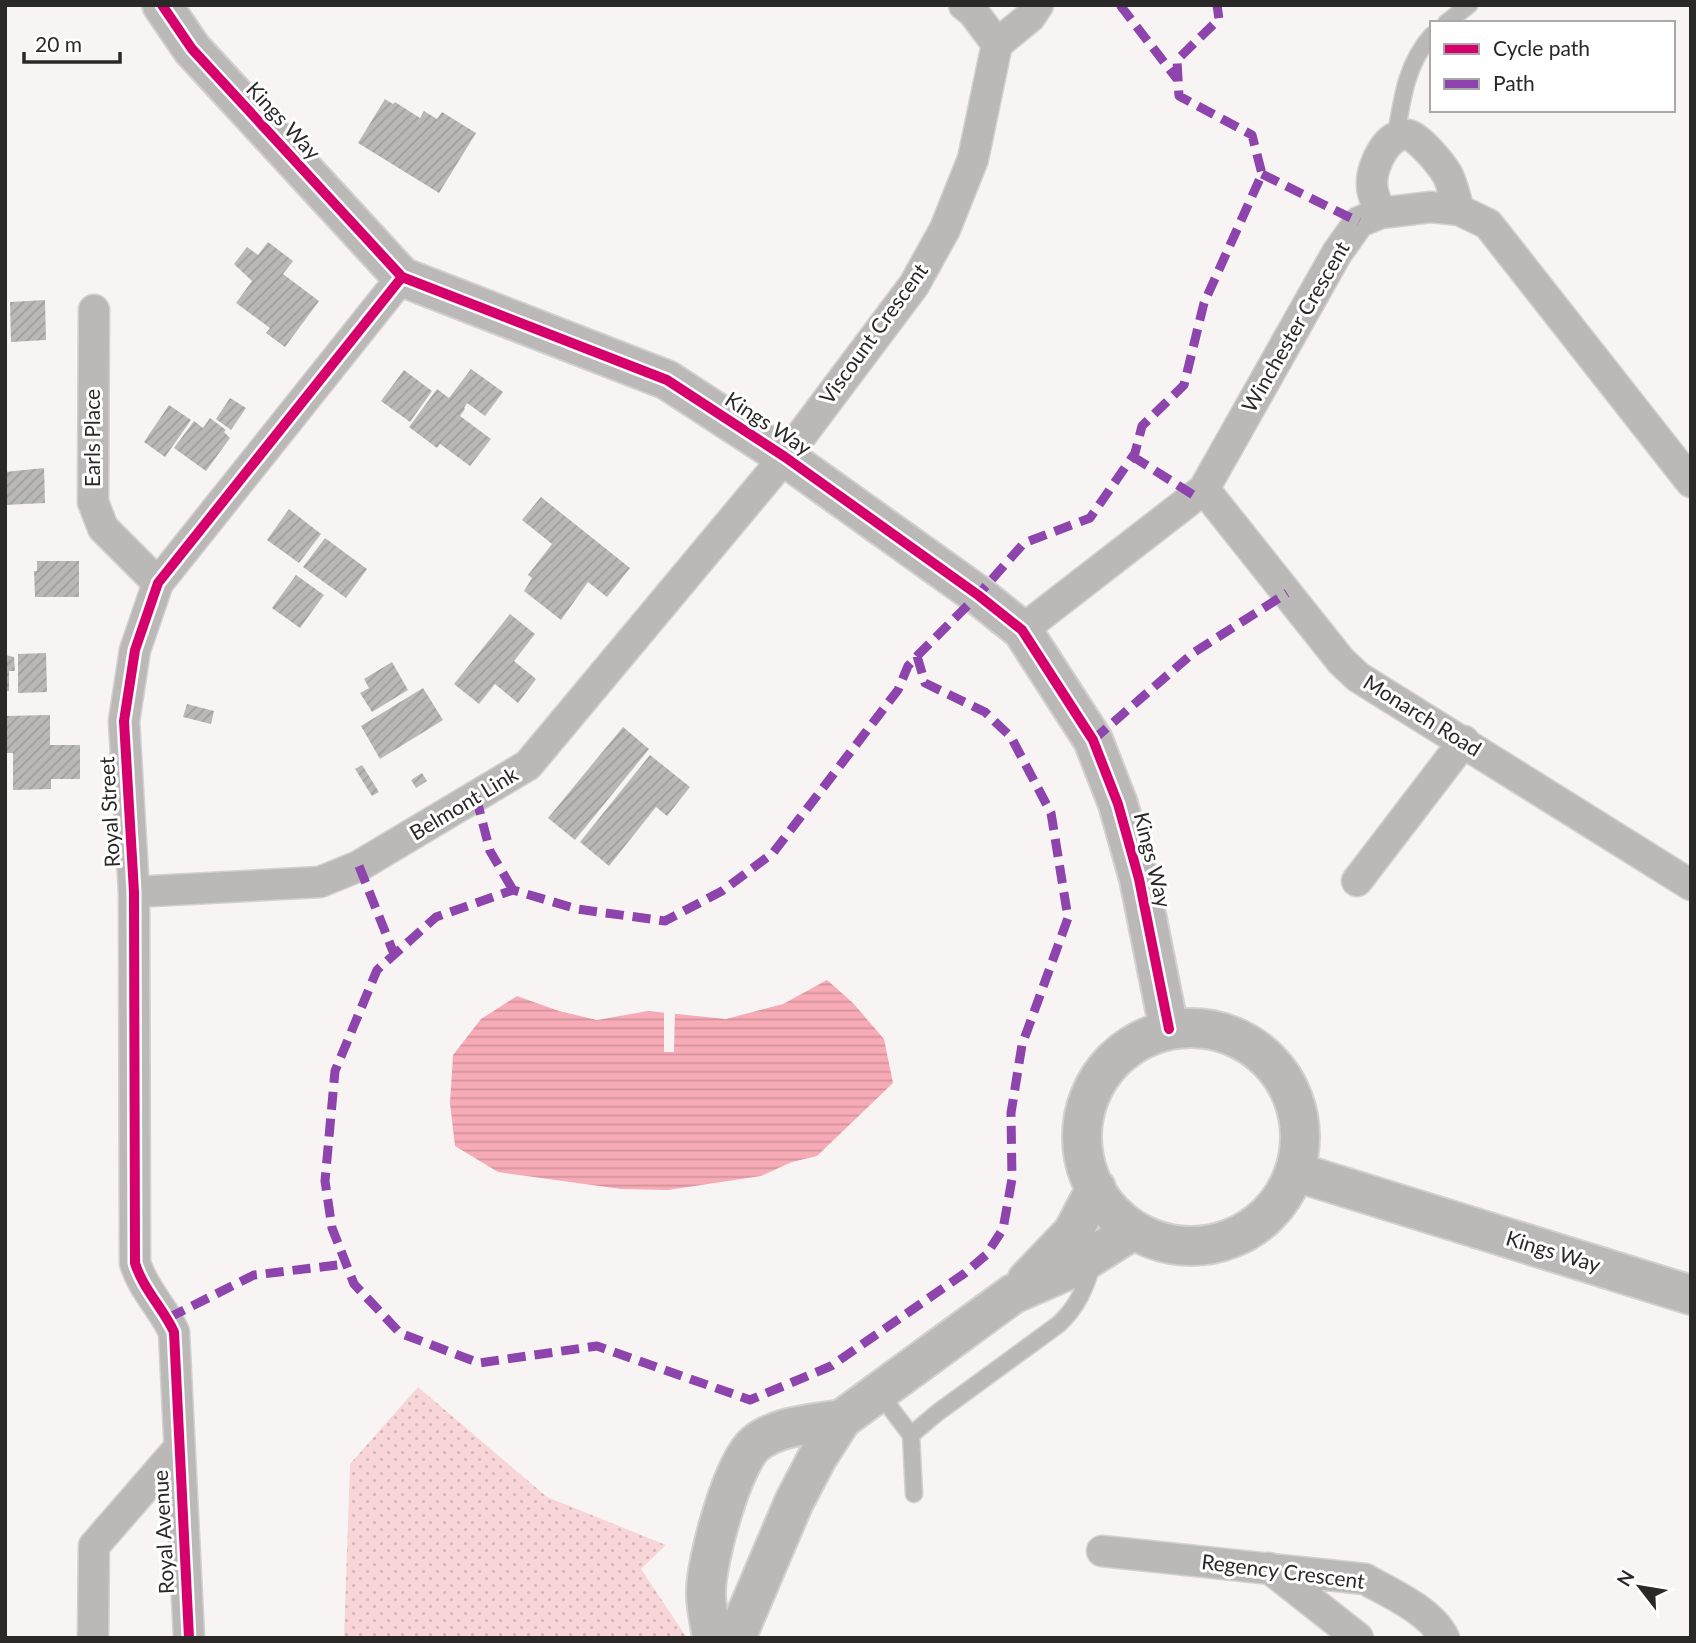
<svg xmlns="http://www.w3.org/2000/svg" width="1696" height="1643" font-family="Lato,sans-serif">
<defs>
<pattern id="grass-dots" width="8" height="8" patternUnits="userSpaceOnUse" patternTransform="scale(1.75)"><rect width="8" height="8" fill="#f8d5d8"/><path d="M2 2h.1M6 6h.1" fill="none" stroke="#d5b7b9" stroke-width="1.8" stroke-linecap="round"/></pattern>
<pattern id="water-rules" width="6" height="5" patternUnits="userSpaceOnUse" patternTransform="scale(1.75)"><rect width="6" height="5" fill="#f6abb6"/><path d="M0 2.5h6" fill="none" stroke="#d3939c"/></pattern>
<pattern id="building-hatch" width="6" height="6" patternUnits="userSpaceOnUse" patternTransform="scale(1.75)"><rect width="6" height="6" fill="#bab7b7"/><path d="M-1 1l2-2M0 6l6-6M5 7l2-2" fill="none" stroke="#a09d9d"/></pattern>
</defs>
<rect width="100%" height="100%" fill="#f9f4f4"/>
<path fill="url(#grass-dots)" d="M 418,1387 L 547,1497 L 666,1545 L 641,1569 L 687,1638 L 344,1638 L 350,1464 Z"/>
<path fill="url(#water-rules)" d="M 827,980 L 853,1003 L 884,1039 L 893,1083 L 817,1156 L 792,1162 L 761,1176 L 668,1190 L 621,1189 L 498,1172 L 455,1146 L 450,1103 L 453,1055 L 481,1019 L 517,996 L 559,1011 L 597,1020 L 648,1011 L 726,1019 L 783,1004 Z"/>
<path fill="#f9f4f4" d="M 664,1009 L 675,1010 L 674,1052 L 664,1052 Z"/>
<path fill="url(#building-hatch)" d="M 385,99 L 393,104 L 395,102 L 420,118 L 424,111 L 437,119 L 442,112 L 476,133 L 439,193 L 358,143 Z
M 268,242 L 293,261 L 283,274 L 319,301 L 285,347 L 266,333 L 270,328 L 236,303 L 252,281 L 234,264 L 247,247 L 258,255 Z
M 45,300 L 46,340 L 11,342 L 10,302 Z
M 471,369 L 503,392 L 485,416 L 467,403 L 464,408 L 465,409 L 460,416 L 491,439 L 470,466 L 440,444 L 437,448 L 409,427 L 437,389 L 449,398 Z
M 404,370 L 432,391 L 410,422 L 381,401 Z
M 230,398 L 246,408 L 231,430 L 216,419 Z
M 169,405 L 191,420 L 165,457 L 144,442 Z
M 210,418 L 226,430 L 224,432 L 230,438 L 206,471 L 174,448 L 194,421 L 203,428 Z
M 44,468 L 45,503 L 5,505 L 5,472 Z
M 541,497 L 630,568 L 607,597 L 588,582 L 561,620 L 524,591 L 532,578 L 528,575 L 552,544 L 522,520 Z
M 289,509 L 321,534 L 299,563 L 267,540 Z
M 325,538 L 367,569 L 346,598 L 303,567 Z
M 37,561 L 79,561 L 79,597 L 35,597 L 34,571 L 37,571 Z
M 296,575 L 324,595 L 300,628 L 272,608 Z
M 510,614 L 535,634 L 514,661 L 536,679 L 518,703 L 495,684 L 479,704 L 454,684 Z
M 46,653 L 47,692 L 18,693 L 18,654 Z
M 5,655 L 14,657 L 15,671 L 9,671 L 9,691 L 5,691 Z
M 392,662 L 408,690 L 372,712 L 360,693 L 369,688 L 364,679 Z
M 423,688 L 443,720 L 380,759 L 361,726 Z
M 187,704 L 214,711 L 211,724 L 183,717 Z
M 50,715 L 50,745 L 80,745 L 80,779 L 51,779 L 51,789 L 13,790 L 13,753 L 5,753 L 5,716 Z
M 623,727 L 649,749 L 575,840 L 548,818 Z
M 650,755 L 690,787 L 667,816 L 656,807 L 609,866 L 580,842 Z
M 362,765 L 379,792 L 372,796 L 355,769 Z
M 422,773 L 427,781 L 416,788 L 411,780 Z"/>
<g fill="none" stroke-linecap="round" stroke-linejoin="round">
<defs>
<path id="lane" d="M 1446,23 L 1469,5
M 1396,136 C 1402,99 1406,64 1432,35
M 879,1393 L 911,1435 L 914,1494
M 911,1435 L 937,1413 L 1059,1324 C 1078,1306 1085,1288 1093,1263"/>
<path id="street" d="M 964,5 L 973,12 L 997,44
M 1381,213 C 1377,203 1371,193 1372,182 C 1372,165 1388,131 1408,135 C 1419,137 1441,164 1447,174 C 1453,185 1455,198 1459,210
M 94,310 L 93,502 L 103,528 L 158,583
M 1204,489 L 1341,661 L 1358,677 L 1691,885
M 1022,630 L 1204,489 L 1337,253 L 1359,222 L 1381,213 L 1431,207 L 1459,210 L 1488,224 L 1691,482
M 1357,881 L 1464,741
M 134,892 L 320,882 L 359,866 L 528,765 L 785,457 L 914,285 L 945,229 L 973,159 L 997,44 L 1030,17 L 1038,5
M 1102,1551 L 1365,1579 C 1390,1593 1431,1611 1444,1638
M 1269,1568 L 1358,1638
M 93,1638 L 94,1546 L 179,1448
M 189,1638 L 174,1332 C 163,1308 143,1289 135,1263 L 134,892 L 124,721 L 135,650 L 158,583 L 402,277"/>
<path id="secondary" d="M 162,5 L 192,49 L 402,277 L 667,380 L 785,457 L 978,595 L 1022,630 L 1093,740 L 1118,804 L 1139,879 L 1169,1029
M1082 1137a109 109 0 1 1 218 0a109 109 0 1 1-218 0Z
M 1296,1172 L 1691,1295
M 1027,1280 L 1073,1232 L 1096,1188
M 712,1638 C 710,1622 705,1605 706,1590 C 707,1559 732,1464 755,1444 C 777,1425 815,1424 842,1419
M 736,1638 L 794,1502 L 817,1458 L 842,1419 L 1013,1294 L 1075,1267 L 1132,1231"/>
</defs>
<use href="#lane" stroke="#d3d0d0" stroke-width="19"/>
<use href="#street" stroke="#d3d0d0" stroke-width="33"/>
<use href="#secondary" stroke="#d3d0d0" stroke-width="42"/>
<use href="#lane" stroke="#bbb8b8" stroke-width="16"/>
<use href="#street" stroke="#bbb8b8" stroke-width="30"/>
<use href="#secondary" stroke="#bbb8b8" stroke-width="38"/>
<path stroke="#8e44ad" stroke-width="9" stroke-dasharray="18 9" stroke-linecap="butt" d="M 1120,5 L 1177,79
M 1262,174 L 1359,222
M 1132,456 L 1195,496
M 917,656 L 925,683 L 985,712 L 1011,737 L 1051,813 L 1068,918 L 1022,1045 L 1011,1113 L 1012,1179 L 1003,1229 L 986,1255 L 965,1273 L 831,1366 L 750,1400 L 597,1346 L 479,1363 L 400,1333 L 354,1284 L 332,1228 L 325,1181 L 335,1071 L 377,970 L 436,917 L 513,890 L 577,909 L 665,921 L 722,891 L 773,853 L 898,690 L 908,666 L 917,656 L 978,595 L 1024,543 L 1090,518 L 1135,453 L 1142,426 L 1184,385 L 1204,303 L 1262,174 L 1252,135 L 1179,96 L 1177,60 L 1219,19 L 1217,5
M 1093,740 L 1193,653 L 1287,593
M 476,797 L 490,851 L 513,890
M 359,866 L 394,954
M 168,1318 L 254,1275 L 346,1264"/>
<defs>
<path id="cycleway" d="M 162,5 L 192,49 L 402,277 L 667,380 L 785,457 L 978,595 L 1022,630 L 1093,740 L 1118,804 L 1139,879 L 1169,1029
M 189,1638 L 174,1332 C 163,1308 143,1289 135,1263 L 134,892 L 124,721 L 135,650 L 158,583 L 402,277"/>
</defs>
<use href="#cycleway" stroke="#fff" stroke-width="15"/>
<use href="#cycleway" stroke="#d6006c" stroke-width="10"/>
</g>
<g text-anchor="middle" stroke-width="6" stroke-linejoin="round" paint-order="stroke">
<g font-size="21" fill="#2b2828" stroke="#fff">
<text transform="translate(283 121) rotate(47)" y="7">Kings Way</text>
<text transform="translate(1296 327) rotate(-60)" y="7">Winchester Crescent</text>
<text transform="translate(874 334) rotate(-54)" y="7">Viscount Crescent</text>
<text transform="translate(768 424) rotate(33)" y="7">Kings Way</text>
<text transform="translate(93 438) rotate(-90)" y="7">Earls Place</text>
<text transform="translate(1422 716) rotate(32)" y="7">Monarch Road</text>
<text transform="translate(464 804) rotate(-31)" y="7">Belmont Link</text>
<text transform="translate(110 812) rotate(-93)" y="7">Royal Street</text>
<text transform="translate(1152 860) rotate(76)" y="7">Kings Way</text>
<text transform="translate(1553 1252) rotate(17)" y="7">Kings Way</text>
<text transform="translate(164 1532) rotate(-93)" y="7">Royal Avenue</text>
<text transform="translate(1283 1572) rotate(7)" y="7">Regency Crescent</text>
</g>
</g>
<rect width="1696" height="1643" fill="none" stroke="#2b2828" stroke-width="14"/>
<rect x="1430" y="21" width="245" height="91" fill="#ffffff" stroke="#aaa9a9" stroke-width="2"/>
<rect x="1444" y="44" width="35" height="10" fill="#d6006c" stroke="#aaa9a9" stroke-width="2"/>
<text x="1493" y="56" font-size="21" fill="#2b2828">Cycle path</text>
<rect x="1444" y="79" width="35" height="10" fill="#8e44ad" stroke="#aaa9a9" stroke-width="2"/>
<text x="1493" y="91" font-size="21" fill="#2b2828">Path</text>
<g transform="translate(1640 1587) rotate(301)" stroke="#ffffff" stroke-width="5" paint-order="stroke">
<path d="M0-5L12 26L0 18L-12 26Z" fill="#2b2828"/>
<text y="-10" font-size="19" font-weight="bold" text-anchor="middle" fill="#2b2828">N</text>
</g>
<path d="M24 52v10h96v-10" fill="none" stroke="#2b2828" stroke-width="3.5"/>
<text x="35" y="52" font-size="21" fill="#2b2828" stroke="#ffffff" stroke-width="5" paint-order="stroke">20 m</text>
</svg>
